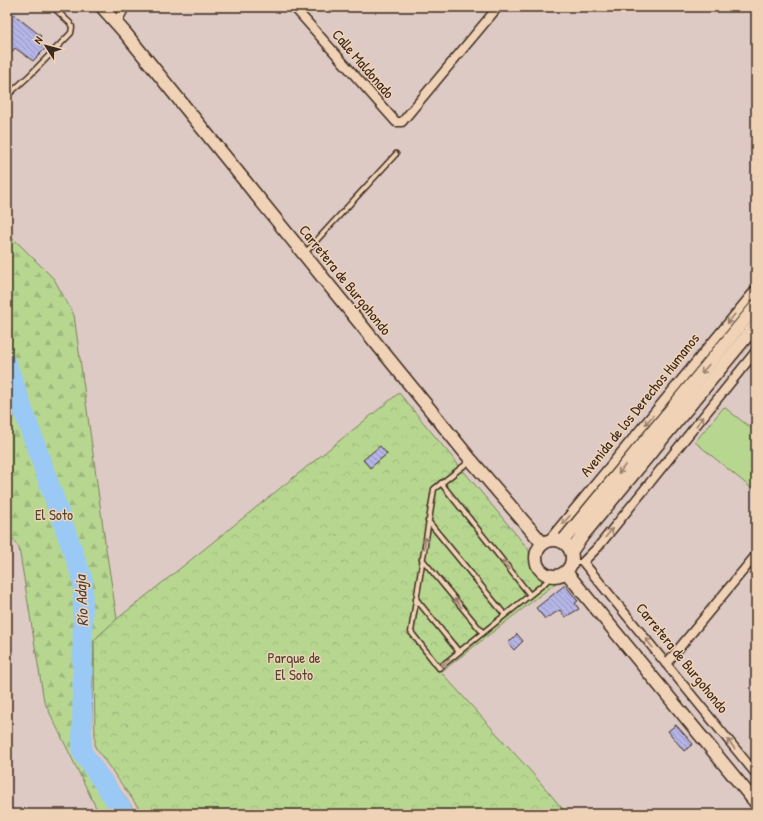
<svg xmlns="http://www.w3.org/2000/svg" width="763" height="821" font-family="'Patrick Hand',sans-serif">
<defs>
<pattern id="forest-firs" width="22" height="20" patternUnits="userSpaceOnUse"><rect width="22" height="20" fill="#b7d791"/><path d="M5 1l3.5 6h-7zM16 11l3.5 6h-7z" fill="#9eb97d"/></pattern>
<pattern id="park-crowns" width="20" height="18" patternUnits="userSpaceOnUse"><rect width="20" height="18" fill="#b7d791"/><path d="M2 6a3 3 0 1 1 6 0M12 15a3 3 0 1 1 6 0" fill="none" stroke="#9eb97d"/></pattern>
<pattern id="building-back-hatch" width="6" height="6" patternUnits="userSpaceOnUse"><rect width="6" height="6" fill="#b5b6e7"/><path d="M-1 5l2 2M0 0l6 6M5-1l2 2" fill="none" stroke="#9494bb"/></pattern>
</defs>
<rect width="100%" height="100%" fill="#decac5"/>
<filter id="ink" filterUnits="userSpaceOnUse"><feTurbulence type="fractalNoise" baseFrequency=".025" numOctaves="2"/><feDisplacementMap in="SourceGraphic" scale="8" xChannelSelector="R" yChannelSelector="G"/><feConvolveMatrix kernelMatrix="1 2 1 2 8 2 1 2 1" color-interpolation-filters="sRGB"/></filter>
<g filter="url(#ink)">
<path fill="#b7d791" stroke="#798058" d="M 724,407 L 756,432 L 756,492 L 695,442 Z"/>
<path fill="url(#forest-firs)" stroke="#798058" d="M 7,235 L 18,243 L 54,279 L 74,315 L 106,549 L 117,619 L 94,640 L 91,749 L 137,814 L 99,814 L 44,701 L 19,548 L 7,530 Z"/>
<path fill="url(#park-crowns)" stroke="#798058" d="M 399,393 L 529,550 C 529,565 535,570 543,582 L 551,581 L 556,583 L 441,672 L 534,775 L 567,814 L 143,814 L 95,747 L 94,640 L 117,619 Z"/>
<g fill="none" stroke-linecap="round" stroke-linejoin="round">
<path stroke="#9ac9f6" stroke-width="20" d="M 7,364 L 83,580 L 82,752 L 125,814"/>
</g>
<path fill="url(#building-back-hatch)" stroke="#3b2a1e" d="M 7,9 L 41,36 L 37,41 L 46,48 L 33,61 L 15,48 L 7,58 Z
M 380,446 L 387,454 L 370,468 L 363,460 Z
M 565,585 L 578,601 L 575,603 L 579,609 L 565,617 L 560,610 L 545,619 L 536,608 Z
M 517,634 L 523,641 L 514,650 L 508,643 Z
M 676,725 L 693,744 L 684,751 L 668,731 Z"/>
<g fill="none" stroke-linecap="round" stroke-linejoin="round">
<defs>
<path id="service" d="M 7,96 L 30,75 L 71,33 L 72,27 L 70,23 L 53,7
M 305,253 L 396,154
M 470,461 L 434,489 L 411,632 L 439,668 L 545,583 L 551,576
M 441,483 L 530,595
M 428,521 L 505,615
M 422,559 L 483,633
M 571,562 L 583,562
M 416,599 L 459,652"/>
<path id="minor" d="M 294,7 L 396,122 L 402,122 L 498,7
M 118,20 L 125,7
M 756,351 L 598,547 L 583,562 L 756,774
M 548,541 L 756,289
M 666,664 L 756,555"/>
<path id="secondary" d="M 102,7 L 126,34 L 341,300 L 471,460 L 543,544
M536 558a18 18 0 1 1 36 0a18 18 0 1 1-36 0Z
M 562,542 L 756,306
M 571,552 L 583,535 L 756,325
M 566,572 L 756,803"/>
</defs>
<use href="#service" stroke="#3b2a1e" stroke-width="7"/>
<use href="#minor" stroke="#3b2a1e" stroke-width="11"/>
<use href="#secondary" stroke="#3b2a1e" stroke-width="15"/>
<use href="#service" stroke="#f0d3b7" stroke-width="4"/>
<use href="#minor" stroke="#f0d3b7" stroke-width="8"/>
<use href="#secondary" stroke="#f0d3b7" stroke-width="12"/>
</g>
<defs><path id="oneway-shaft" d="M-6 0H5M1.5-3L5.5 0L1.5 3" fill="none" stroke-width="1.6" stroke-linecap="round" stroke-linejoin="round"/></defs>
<g stroke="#967e6a">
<use href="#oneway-shaft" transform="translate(731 319) rotate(129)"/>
<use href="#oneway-shaft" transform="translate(705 369) rotate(130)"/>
<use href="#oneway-shaft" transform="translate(649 420) rotate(130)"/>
<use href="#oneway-shaft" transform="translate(700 421) rotate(-51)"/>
<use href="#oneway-shaft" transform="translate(622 469) rotate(129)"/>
<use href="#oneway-shaft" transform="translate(566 520) rotate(130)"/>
<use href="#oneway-shaft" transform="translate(609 533) rotate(-51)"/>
<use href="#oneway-shaft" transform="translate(425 543) rotate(-81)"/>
<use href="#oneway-shaft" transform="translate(506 565) rotate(-128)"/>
<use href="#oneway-shaft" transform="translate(458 603) rotate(-129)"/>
<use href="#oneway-shaft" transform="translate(649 643) rotate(-129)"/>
<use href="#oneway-shaft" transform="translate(445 663) rotate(141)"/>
<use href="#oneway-shaft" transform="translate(731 744) rotate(-129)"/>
</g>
</g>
<g text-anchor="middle" stroke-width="3" stroke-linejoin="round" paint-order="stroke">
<g font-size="15" fill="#3b2a1e" stroke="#f0d3b7">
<text transform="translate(363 64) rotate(49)" y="5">Calle Maldonado</text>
<text transform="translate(345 280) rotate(51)" y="5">Carretera de Burgohondo</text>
<text transform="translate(640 405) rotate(-51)" y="5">Avenida de los Derechos Humanos</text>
<text transform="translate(682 658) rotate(51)" y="5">Carretera de Burgohondo</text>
</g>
<g font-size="15" fill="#4e442f" stroke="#f0d3b7">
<text x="54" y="520">El Soto</text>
<text x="294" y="663">Parque de<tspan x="294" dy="17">El Soto</tspan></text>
</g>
<g font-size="16" font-style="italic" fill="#49423e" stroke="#f0d3b7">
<text transform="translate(81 601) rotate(-93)" y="6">Río Adaja</text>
</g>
</g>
<rect width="763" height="821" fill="none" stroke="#f0d3b7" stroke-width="24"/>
<rect x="12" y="12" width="739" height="797" fill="none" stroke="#3b2a1e" stroke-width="1.5" filter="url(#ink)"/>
<g transform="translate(46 46) rotate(306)" stroke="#f0d3b7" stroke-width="3" paint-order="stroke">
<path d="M0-3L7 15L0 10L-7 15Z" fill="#3b2a1e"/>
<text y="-6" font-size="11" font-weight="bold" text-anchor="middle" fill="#3b2a1e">N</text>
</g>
</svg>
